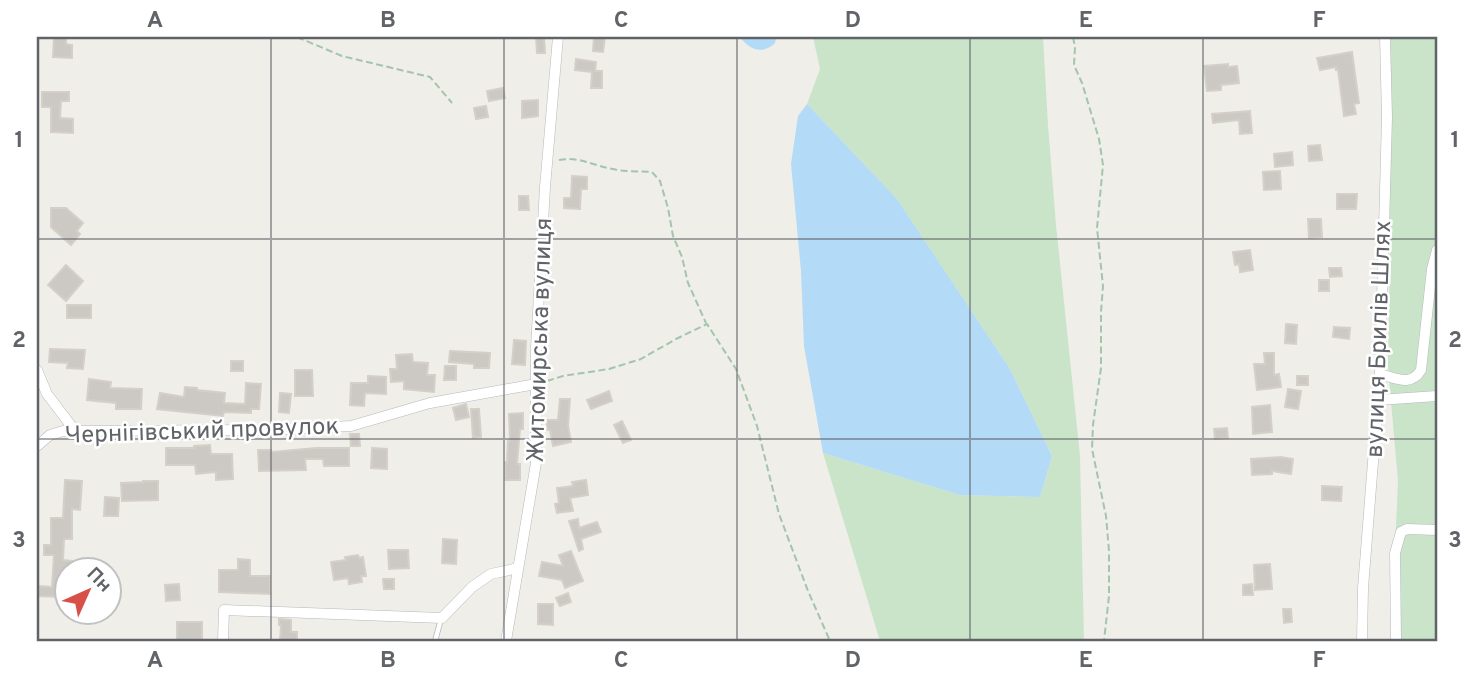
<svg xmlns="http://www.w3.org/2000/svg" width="1474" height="678" font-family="Overpass,sans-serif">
<rect width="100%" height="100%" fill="#f0eee9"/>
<path fill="#c9e4c9" d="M 813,37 L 1043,37 L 1048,125 L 1056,225 L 1080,456 L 1084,641 L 880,641 L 823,453 L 960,495 L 1040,497 L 1052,456 L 1010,369 L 897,199 L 807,104 L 820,69 Z
M 1390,37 L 1437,37 L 1437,641 L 1391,641 L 1398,481 L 1388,367 L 1390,247 Z"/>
<path fill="#b3daf6" d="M 740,37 L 776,37 L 775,43 C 763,55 749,50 740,37 Z
M 807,104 L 897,199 L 1010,369 L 1052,456 L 1040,497 L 960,495 L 823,453 L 804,346 L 801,271 L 791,164 L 798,116 Z"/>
<path fill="#ccc9c5" stroke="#d4d0c8" stroke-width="2" d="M 54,37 L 66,37 L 66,44 L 72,45 L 72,58 L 53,57 Z
M 536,37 L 544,37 L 545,53 L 537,53 Z
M 594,37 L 605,37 L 603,52 L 593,51 Z
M 1352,52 L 1359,103 L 1354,104 L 1356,114 L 1344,116 L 1338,70 L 1336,70 L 1336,67 L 1320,70 L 1317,58 Z
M 576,59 L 596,62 L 595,71 L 602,71 L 602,88 L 591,88 L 592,72 L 575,70 Z
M 1228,64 L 1228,67 L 1237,66 L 1239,83 L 1221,85 L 1221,90 L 1207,91 L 1204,66 Z
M 503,88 L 505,98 L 489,101 L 487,91 Z
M 42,92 L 69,92 L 69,101 L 61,101 L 60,118 L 73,119 L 73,133 L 51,132 L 51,107 L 42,107 Z
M 538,100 L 538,116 L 522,118 L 522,101 Z
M 486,106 L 488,117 L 476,119 L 474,108 Z
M 1250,111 L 1252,133 L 1240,134 L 1239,120 L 1213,123 L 1212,114 Z
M 1320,145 L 1322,160 L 1309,161 L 1308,146 Z
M 1292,152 L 1293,165 L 1275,167 L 1274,154 Z
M 1280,171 L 1281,189 L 1264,190 L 1263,172 Z
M 572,176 L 587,177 L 587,189 L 581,189 L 580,209 L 564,208 L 564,198 L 571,198 Z
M 1337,194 L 1357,194 L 1356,209 L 1337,209 Z
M 519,196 L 528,196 L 529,210 L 519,210 Z
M 51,208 L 66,208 L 83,223 L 77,231 L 80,234 L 71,245 L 51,227 Z
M 1308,219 L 1321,219 L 1322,237 L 1309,238 Z
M 1250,250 L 1253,270 L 1240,272 L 1239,264 L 1235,265 L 1233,252 Z
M 66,265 L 83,281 L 66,301 L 48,285 Z
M 1329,268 L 1341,268 L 1342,276 L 1330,277 Z
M 1319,280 L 1329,280 L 1329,291 L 1319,291 Z
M 67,305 L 91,305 L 91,318 L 67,318 Z
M 1286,324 L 1297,325 L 1296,344 L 1285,343 Z
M 1334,327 L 1350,328 L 1349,339 L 1333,337 Z
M 514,340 L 526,341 L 525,365 L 512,364 Z
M 50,349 L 85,350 L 83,369 L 67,368 L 68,363 L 49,362 Z
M 450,351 L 490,353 L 489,368 L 474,368 L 474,364 L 449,362 Z
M 1264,353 L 1274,353 L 1274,375 L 1279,374 L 1281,387 L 1257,390 L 1254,364 L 1265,364 Z
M 412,354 L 413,362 L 428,363 L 427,375 L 435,375 L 434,392 L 404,389 L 404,381 L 391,382 L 390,369 L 397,369 L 396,355 Z
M 231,361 L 243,361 L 243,371 L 231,371 Z
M 445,366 L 456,366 L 456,380 L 444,380 Z
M 295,370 L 312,370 L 313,396 L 295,396 Z
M 368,376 L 386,377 L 386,394 L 365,393 L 364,406 L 350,405 L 351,383 L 368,383 Z
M 1297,376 L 1308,376 L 1308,385 L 1297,385 Z
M 89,379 L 111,382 L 110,388 L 142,389 L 141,409 L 116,409 L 116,403 L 87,400 Z
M 246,383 L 261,384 L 259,409 L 251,409 L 251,413 L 224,412 L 223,416 L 157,409 L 160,393 L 184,397 L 185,387 L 197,388 L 197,390 L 225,393 L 224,403 L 245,404 Z
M 1288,389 L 1301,391 L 1298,409 L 1285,407 Z
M 609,391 L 612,401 L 591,409 L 587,400 Z
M 280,393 L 291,394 L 289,413 L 279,412 Z
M 560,399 L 570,399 L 568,426 L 571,442 L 553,446 L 550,430 L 547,430 L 547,420 L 558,420 Z
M 466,404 L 469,417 L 456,420 L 453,408 Z
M 1270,405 L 1272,432 L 1253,434 L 1252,407 Z
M 471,409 L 479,409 L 481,437 L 473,438 Z
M 523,413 L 523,429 L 520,429 L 517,464 L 520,464 L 520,480 L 505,480 L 505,462 L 507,462 L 508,441 L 510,441 L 509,414 Z
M 622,421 L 631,440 L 623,443 L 614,425 Z
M 1227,428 L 1228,438 L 1215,439 L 1214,429 Z
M 350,434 L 359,434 L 360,446 L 351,446 Z
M 210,445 L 211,454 L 232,454 L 233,479 L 216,480 L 216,472 L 196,474 L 195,465 L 166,465 L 166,448 L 194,448 L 194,446 Z
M 316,448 L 349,448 L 349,466 L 324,466 L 323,459 L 305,459 L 306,470 L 259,471 L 258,450 L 271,450 L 272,452 Z
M 372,448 L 387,449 L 387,469 L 371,468 Z
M 1281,457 L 1293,459 L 1291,474 L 1272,471 L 1272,474 L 1252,475 L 1251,459 Z
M 65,480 L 82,481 L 80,510 L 72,509 L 72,539 L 64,539 L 63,560 L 72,561 L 72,570 L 66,570 L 66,578 L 62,578 L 61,597 L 38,596 L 39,586 L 52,587 L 54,555 L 44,555 L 44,545 L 51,545 L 51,518 L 63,518 Z
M 586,480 L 588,495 L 570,498 L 573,511 L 557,513 L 555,504 L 559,503 L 557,488 L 573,486 L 572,482 Z
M 143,481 L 158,481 L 158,500 L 122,501 L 121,483 L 143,482 Z
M 1322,486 L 1342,487 L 1341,501 L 1322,500 Z
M 105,497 L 119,498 L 118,516 L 104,516 Z
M 578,519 L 579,528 L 597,522 L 601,532 L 581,539 L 583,549 L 579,551 L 569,521 Z
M 443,539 L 457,540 L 456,564 L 442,563 Z
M 388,550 L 408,550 L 409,568 L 389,569 Z
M 571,551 L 583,581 L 565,588 L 562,580 L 539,576 L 542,562 L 563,566 L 559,555 Z
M 358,555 L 359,558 L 363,557 L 366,576 L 361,576 L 362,582 L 349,584 L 348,578 L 334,580 L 331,562 L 346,560 L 345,557 Z
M 238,559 L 250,560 L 250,576 L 270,576 L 270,594 L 219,592 L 219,570 L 238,570 Z
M 1270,564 L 1272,589 L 1255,590 L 1254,565 Z
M 383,579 L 394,579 L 394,589 L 384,589 Z
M 179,584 L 180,600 L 166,601 L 165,585 Z
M 1252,584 L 1253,595 L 1243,595 L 1243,585 Z
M 568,593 L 571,602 L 560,606 L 556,598 Z
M 538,604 L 553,604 L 553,625 L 538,624 Z
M 1283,609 L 1291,609 L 1292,622 L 1284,623 Z
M 279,619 L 291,620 L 291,632 L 297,632 L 297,641 L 280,641 L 281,625 L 279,625 Z
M 177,622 L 202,622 L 202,640 L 177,641 Z"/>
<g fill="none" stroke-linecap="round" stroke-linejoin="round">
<defs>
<path id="service" d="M 435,641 L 441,619"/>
<path id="minor" d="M 37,370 L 47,394 L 76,432
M 1380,374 C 1396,378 1411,387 1421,370 L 1432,269 L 1437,250
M 1378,400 L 1437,396
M 37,446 L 50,435 L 63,431 L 269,430 L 351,426 L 430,403 L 536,384
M 223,641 L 224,610 L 442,618 L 472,587 L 491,574 L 518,568
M 506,641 L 536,463 L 536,348 L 545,187 L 558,37
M 1362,641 L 1363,588 L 1380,374 L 1387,117 L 1385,37
M 1396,641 L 1395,553 L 1401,532 L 1407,529 L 1437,530"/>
</defs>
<use href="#service" stroke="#b6b8bb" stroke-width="6"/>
<use href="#minor" stroke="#b6b8bb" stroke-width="11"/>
<path stroke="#a2c5ac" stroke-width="2" stroke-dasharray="7 3.5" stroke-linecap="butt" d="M 297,37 L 342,56 L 430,77 L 452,103
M 1073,37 L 1075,47 L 1074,65 L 1082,83 L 1099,139 L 1103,165 L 1097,228 L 1103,286 L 1101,312 L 1101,368 L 1093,425 L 1092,449 L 1106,516 L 1109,551 L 1109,596 L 1104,641
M 559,160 C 580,156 593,166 613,169 C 625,172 639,171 652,172 L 660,181 L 668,208 L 673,236 L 682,257 L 688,283 L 706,323
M 547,381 L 563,376 L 609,369 L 641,359 L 676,339 L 707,324 L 736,369 L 757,426 L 779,514 L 808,591 L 830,641"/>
<use href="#service" stroke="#fff" stroke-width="4.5"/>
<use href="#minor" stroke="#fff" stroke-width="10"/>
</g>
<path fill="none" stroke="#606367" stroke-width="2" stroke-opacity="0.55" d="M 271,37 L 271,641M 504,37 L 504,641M 737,37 L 737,641M 970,37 L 970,641M 1203,37 L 1203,641M 37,239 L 1437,239M 37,439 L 1437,439"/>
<g text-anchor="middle" stroke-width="5" stroke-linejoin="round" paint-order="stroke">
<g font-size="24" fill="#606367" stroke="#fff">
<text transform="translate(1378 339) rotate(-88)" y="8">вулиця Брилів Шлях</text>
<text transform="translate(539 340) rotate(-88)" y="8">Житомирська вулиця</text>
<text transform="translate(202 430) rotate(-2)" y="8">Чернігівський провулок</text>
</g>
</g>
<rect width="1474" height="678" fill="none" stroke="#ffffff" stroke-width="77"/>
<g transform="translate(88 591) rotate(45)"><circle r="33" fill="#ffffff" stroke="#bfc1c2" stroke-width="2"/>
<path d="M0-5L12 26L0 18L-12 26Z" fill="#d75148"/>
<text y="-10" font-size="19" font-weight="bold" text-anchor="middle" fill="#606367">Пн</text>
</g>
<rect x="38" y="38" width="1398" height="602" fill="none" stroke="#606367" stroke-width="2.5"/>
<g font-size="23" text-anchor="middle" font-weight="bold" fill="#606367">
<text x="155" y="27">A</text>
<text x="388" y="27">B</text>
<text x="621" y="27">C</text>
<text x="853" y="27">D</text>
<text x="1086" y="27">E</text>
<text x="1319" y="27">F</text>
<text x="19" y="147">1</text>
<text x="1455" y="147">1</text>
<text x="19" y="347">2</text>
<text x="1455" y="347">2</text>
<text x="19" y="547">3</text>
<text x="1455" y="547">3</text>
<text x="155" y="667">A</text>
<text x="388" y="667">B</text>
<text x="621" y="667">C</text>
<text x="853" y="667">D</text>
<text x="1086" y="667">E</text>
<text x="1319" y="667">F</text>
</g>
</svg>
